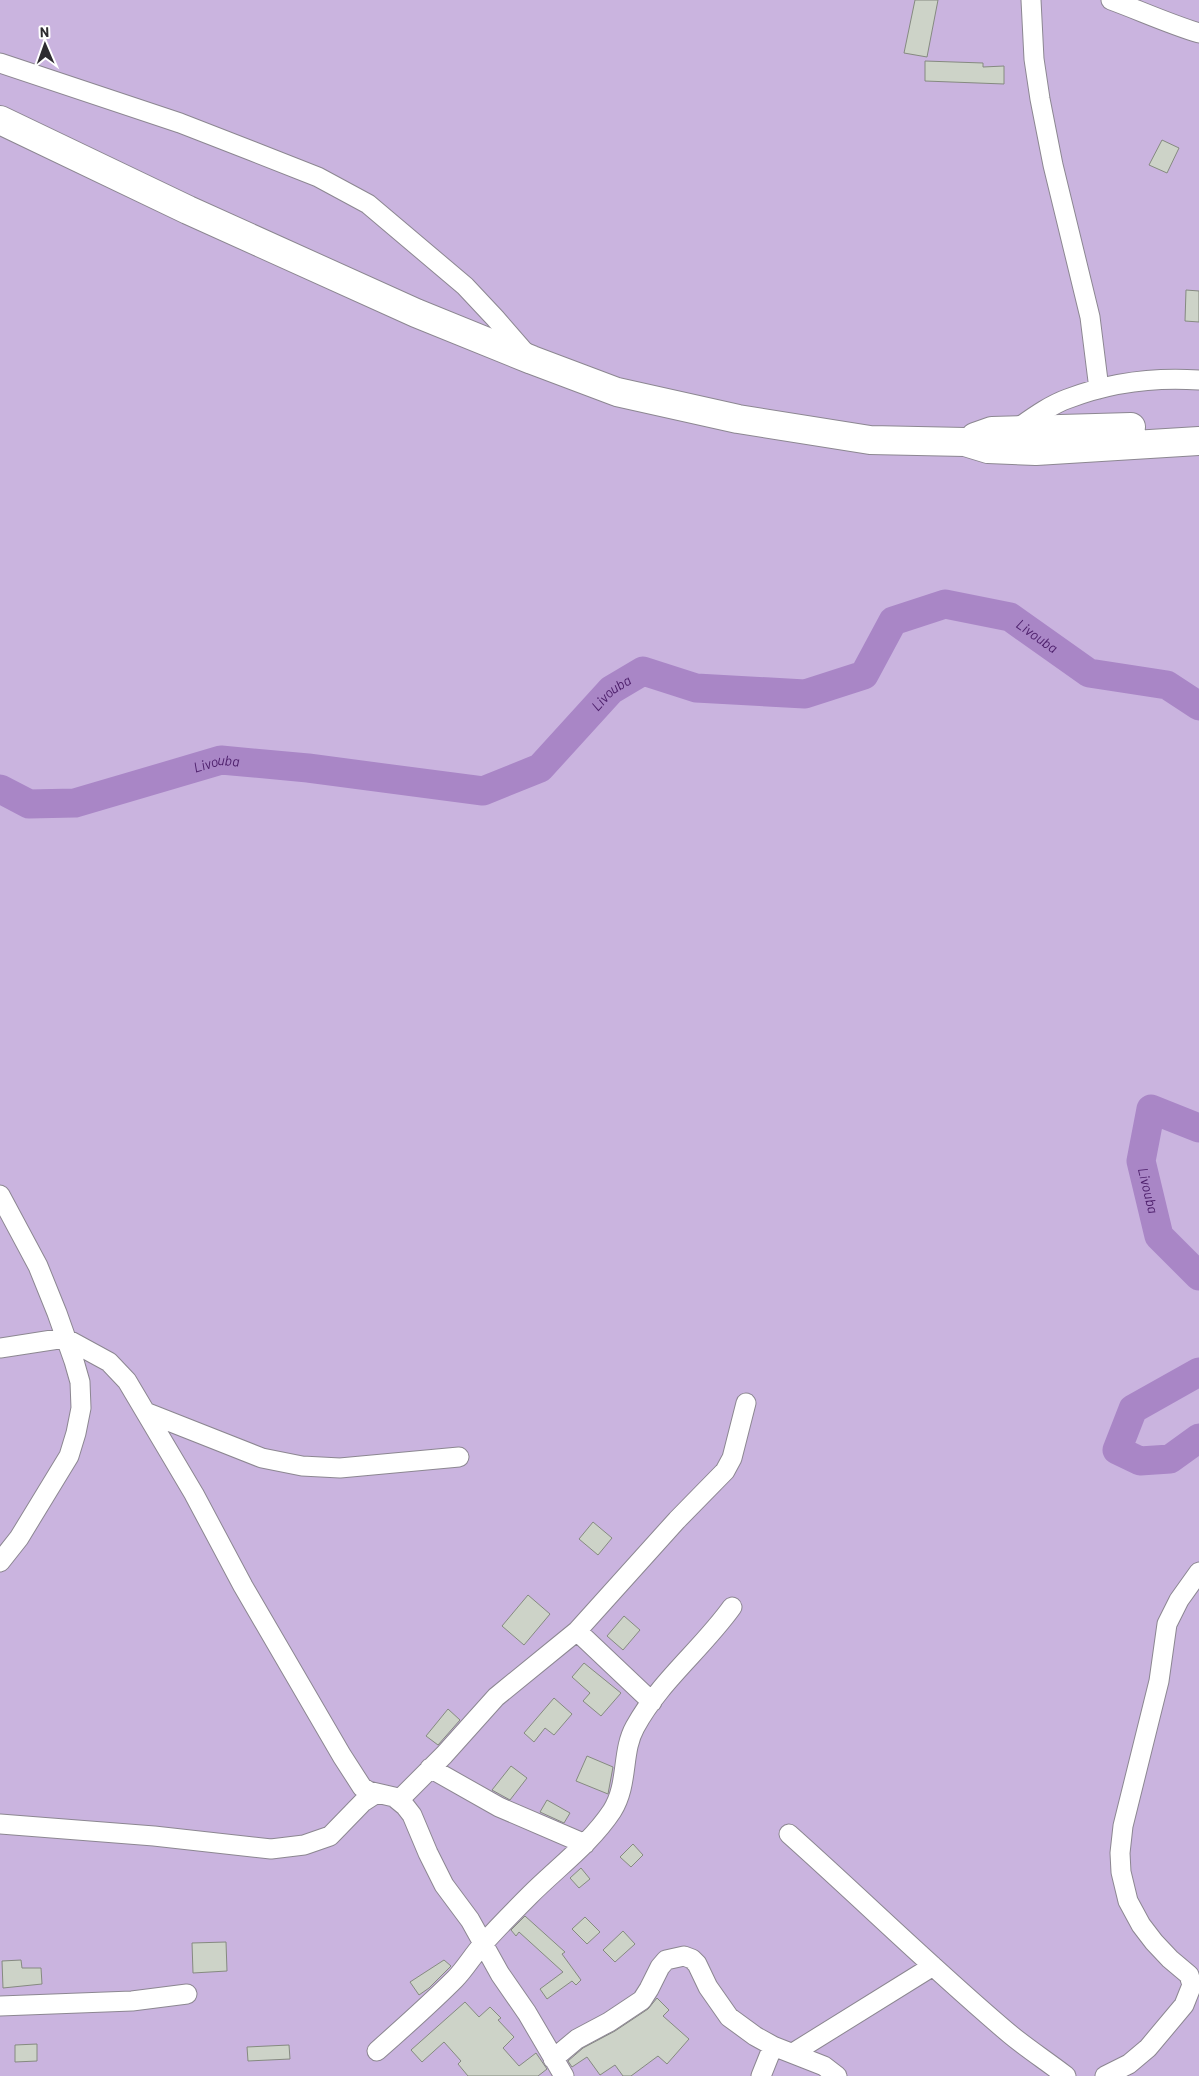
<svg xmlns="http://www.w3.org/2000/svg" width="1199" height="2076" font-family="Barlow,sans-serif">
<rect width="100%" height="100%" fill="#f5effa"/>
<path fill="#cab4df" d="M 0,0 L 1199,0 L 1199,2076 L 0,2076 Z"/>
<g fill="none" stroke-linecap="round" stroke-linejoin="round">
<g stroke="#a986c6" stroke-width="29">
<path id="s1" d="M 0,789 L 29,804 L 75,803 L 221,760 L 308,768 L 483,791 L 540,768 L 611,690 L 643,671 L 696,688 L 805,694 L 864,675 L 893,621 L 945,604 L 1010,617 L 1089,673 L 1167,685 L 1199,706"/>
<path id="s2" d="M 1199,1128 L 1151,1109 L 1141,1161 L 1159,1236 L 1199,1276"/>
<path d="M 1199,1372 L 1133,1409 L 1117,1450 L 1140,1461 L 1170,1459 L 1199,1438"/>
</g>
</g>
<path fill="#cdd3c8" stroke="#858a80" d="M 915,0 L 938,0 L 927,57 L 904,53 Z
M 925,61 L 983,63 L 983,67 L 1004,66 L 1004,84 L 925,81 Z
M 1162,140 L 1179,148 L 1167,173 L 1149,165 Z
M 1186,290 L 1199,291 L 1199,322 L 1185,321 Z
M 593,1522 L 612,1538 L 598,1555 L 579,1539 Z
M 528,1595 L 550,1614 L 524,1645 L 502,1626 Z
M 624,1616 L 640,1630 L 623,1650 L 607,1636 Z
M 584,1663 L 621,1693 L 601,1716 L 583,1701 L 590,1693 L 572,1677 Z
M 554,1698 L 572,1714 L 554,1735 L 545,1728 L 534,1742 L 524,1733 Z
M 448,1709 L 460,1720 L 438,1745 L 426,1736 Z
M 587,1756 L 613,1767 L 608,1794 L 576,1781 Z
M 511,1766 L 527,1778 L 510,1800 L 492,1790 Z
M 547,1800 L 570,1813 L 564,1823 L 540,1812 Z
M 633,1844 L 643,1855 L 631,1867 L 620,1857 Z
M 581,1868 L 590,1879 L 579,1888 L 570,1878 Z
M 525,1916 L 565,1952 L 562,1954 L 581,1980 L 576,1985 L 572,1981 L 547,1999 L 540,1989 L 563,1972 L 519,1932 L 516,1936 L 511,1930 Z
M 585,1917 L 600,1932 L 587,1944 L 572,1929 Z
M 623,1931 L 635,1944 L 615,1962 L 603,1950 Z
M 226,1942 L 227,1971 L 193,1973 L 192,1943 Z
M 21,1960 L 22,1968 L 41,1968 L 42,1984 L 3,1988 L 2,1961 Z
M 444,1960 L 451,1966 L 429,1988 L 419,1995 L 410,1982 Z
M 657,1998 L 669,2010 L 663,2016 L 689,2039 L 667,2064 L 658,2056 L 631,2076 L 623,2076 L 615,2065 L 600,2075 L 587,2057 L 572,2067 L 568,2061 L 583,2048 L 615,2031 L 648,2009 Z
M 465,2002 L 479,2017 L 490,2007 L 501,2018 L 498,2020 L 514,2037 L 503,2048 L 519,2066 L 536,2053 L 547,2069 L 538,2076 L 468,2076 L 458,2064 L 461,2061 L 444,2042 L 422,2062 L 411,2050 Z
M 37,2044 L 37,2061 L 15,2062 L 15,2045 Z
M 289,2045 L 290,2059 L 248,2061 L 247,2047 Z"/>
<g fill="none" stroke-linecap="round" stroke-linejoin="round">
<defs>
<path id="minor" d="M 1031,0 L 1034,59 L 1040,99 L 1053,165 L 1090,317 L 1099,389
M 1111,0 C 1141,11 1169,24 1199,33
M 0,63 L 180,123 L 252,151 L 318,177 L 368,204 L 465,286 L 495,318 L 528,356
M 1015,430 C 1031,419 1048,406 1067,399 C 1108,383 1155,377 1199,380
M 0,1195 L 38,1266 L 57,1313 L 74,1361 L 80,1382 L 81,1408 L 76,1433 L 69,1456 L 19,1538 L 0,1562
M 0,1348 L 65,1338 L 109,1362 L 127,1381 L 194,1494 L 243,1586 L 342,1756 L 362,1787 L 368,1791 L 394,1797 L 405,1806 L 412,1815 L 428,1853 L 444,1885 L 470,1920 L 500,1974 L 527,2013 L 564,2076
M 148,1413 L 262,1458 L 302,1466 L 340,1468 L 459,1457
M 577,1631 L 652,1702
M 430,1768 L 499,1807 L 585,1844
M 399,1800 L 444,1755 L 496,1697 L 577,1631 L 677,1520 L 725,1471 L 732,1458 L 746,1403
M 0,1824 L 154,1836 L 271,1849 L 304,1845 L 330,1836 L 363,1802 L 377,1793
M 789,1834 C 863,1900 935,1971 1011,2035 C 1028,2049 1048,2062 1066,2076
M 0,2006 L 132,2001 L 187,1994
M 377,2051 C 403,2028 430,2004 455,1979 C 465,1969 473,1955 483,1944 C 498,1927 514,1911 530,1895 C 558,1867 590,1844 612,1811 C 629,1784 621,1752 635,1727 C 660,1681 702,1649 732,1607
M 793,2053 L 933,1966
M 553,2059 L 577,2039 L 609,2022 L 642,2000 L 649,1989 L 660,1967 L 666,1960 L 684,1956 L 692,1959 L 697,1964 L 708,1987 L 729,2017 L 755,2036 L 773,2046 L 824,2066 L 837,2076
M 761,2076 L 773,2046
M 1105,2076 L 1129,2064 L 1148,2048 L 1184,2005 L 1192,1985 L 1189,1975 L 1170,1959 L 1154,1942 L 1141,1925 L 1128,1901 L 1121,1872 L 1120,1853 L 1123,1826 L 1159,1681 L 1167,1624 L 1179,1600 L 1199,1572"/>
<path id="highway" d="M 0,120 L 188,210 L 416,313 L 532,360 L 617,392 L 738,419 L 870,440 L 965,442 L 988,449 L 1036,451 L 1199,441
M 975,437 L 992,431 L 1131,427"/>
</defs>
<use href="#minor" stroke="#8c8791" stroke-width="21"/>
<use href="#highway" stroke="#8c8791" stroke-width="30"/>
<use href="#minor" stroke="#fff" stroke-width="19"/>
<use href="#highway" stroke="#fff" stroke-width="28"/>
</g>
<g text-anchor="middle" stroke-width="5" stroke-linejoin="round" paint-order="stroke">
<g font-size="14" font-style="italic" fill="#4f216d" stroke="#fff">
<text dy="5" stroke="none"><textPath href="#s1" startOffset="1141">Livouba</textPath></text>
<text dy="5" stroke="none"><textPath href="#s1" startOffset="660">Livouba</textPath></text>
<text dy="5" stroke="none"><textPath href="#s1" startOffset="226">Livouba</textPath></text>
<text dy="5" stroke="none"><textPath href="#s2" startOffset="135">Livouba</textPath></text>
</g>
</g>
<g transform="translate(45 45) rotate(358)" stroke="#ffffff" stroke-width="4" paint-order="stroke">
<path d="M0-4L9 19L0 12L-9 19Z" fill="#2e2c30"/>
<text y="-8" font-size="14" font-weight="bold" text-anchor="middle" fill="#2e2c30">N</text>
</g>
</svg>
